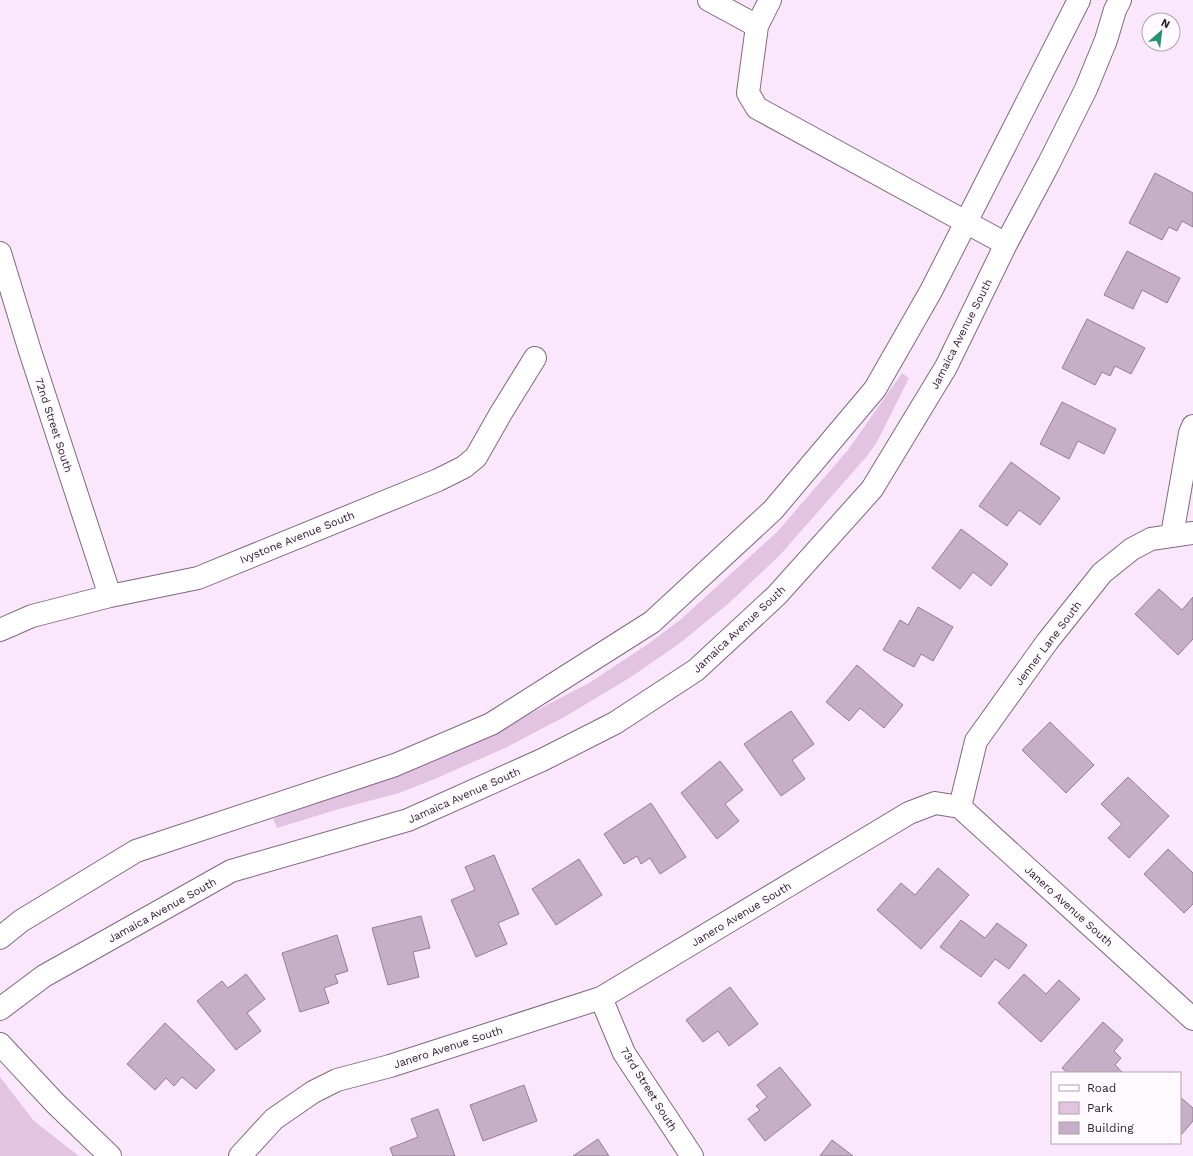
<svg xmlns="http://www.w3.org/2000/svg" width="1193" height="1156" font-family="'Work Sans',sans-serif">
<rect width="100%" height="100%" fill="#fbe7fc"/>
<path fill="#e2c3e2" d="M 902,373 L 909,378 L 877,442 L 867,456 L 780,555 L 728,604 L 680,643 L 631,677 L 566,716 L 505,748 L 437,778 L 399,793 L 339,809 L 277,828 L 273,819 L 338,791 L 399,773 L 516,721 L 589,683 L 648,644 L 680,620 L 777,532 L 848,450 Z
M 0,1077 L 34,1121 L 79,1156 L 0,1156 Z"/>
<path fill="#c7aec7" stroke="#947d95" d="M 1155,173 L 1193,193 L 1193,227 L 1182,221 L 1177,231 L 1169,227 L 1162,240 L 1129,223 Z
M 1127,251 L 1180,278 L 1167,303 L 1142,290 L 1133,309 L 1104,295 Z
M 1087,319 L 1145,348 L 1131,374 L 1115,366 L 1110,376 L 1102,372 L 1095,385 L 1062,368 Z
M 1062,402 L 1116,429 L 1104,454 L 1078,441 L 1069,459 L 1040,444 Z
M 1011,462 L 1060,498 L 1040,525 L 1019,510 L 1007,526 L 979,506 Z
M 961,529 L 1008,564 L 991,586 L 973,572 L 960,589 L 932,568 Z
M 1159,589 L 1182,610 L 1193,597 L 1193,639 L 1178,655 L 1135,614 Z
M 918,607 L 953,627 L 933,661 L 921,654 L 914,667 L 883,650 L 900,620 L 908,625 Z
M 857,665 L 903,705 L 884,728 L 860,708 L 849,721 L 826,702 Z
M 791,711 L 814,744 L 792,760 L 805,779 L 781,796 L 744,744 Z
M 1050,722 L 1094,765 L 1066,793 L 1022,750 Z
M 720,761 L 743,790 L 725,804 L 739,821 L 717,839 L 681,793 Z
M 1128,777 L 1169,816 L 1129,858 L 1108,838 L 1122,824 L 1101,804 Z
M 651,803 L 686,857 L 660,874 L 650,858 L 641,864 L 637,856 L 624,864 L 604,834 Z
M 1168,849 L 1193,873 L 1193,904 L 1184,913 L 1144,874 Z
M 494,855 L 519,914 L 498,923 L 507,944 L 476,957 L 451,900 L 475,890 L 465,867 Z
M 579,859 L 602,895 L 556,925 L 532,889 Z
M 938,868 L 969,895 L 921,949 L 877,910 L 901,883 L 915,895 Z
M 421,916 L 430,948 L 413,952 L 419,977 L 388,985 L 372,928 Z
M 961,920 L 985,938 L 997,923 L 1027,945 L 1009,969 L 995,959 L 981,977 L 940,947 Z
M 337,935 L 348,971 L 335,975 L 338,983 L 324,988 L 329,1003 L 300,1012 L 282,953 Z
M 246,974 L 265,999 L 247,1013 L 261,1031 L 236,1050 L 197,1001 L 222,981 L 228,988 Z
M 1024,974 L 1046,994 L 1059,980 L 1080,999 L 1041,1042 L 998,1003 Z
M 730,987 L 758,1024 L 729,1046 L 718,1031 L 703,1042 L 686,1020 Z
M 1103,1022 L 1123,1040 L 1114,1051 L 1121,1058 L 1115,1065 L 1123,1073 L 1068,1073 L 1062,1068 Z
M 165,1023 L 215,1070 L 196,1089 L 182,1077 L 174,1086 L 166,1078 L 155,1090 L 127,1064 Z
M 780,1067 L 811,1105 L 765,1141 L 748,1119 L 760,1110 L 756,1106 L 767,1097 L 757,1085 Z
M 524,1085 L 537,1121 L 483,1141 L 470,1105 Z
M 1180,1097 L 1193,1108 L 1193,1121 L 1180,1136 Z
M 438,1109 L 455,1156 L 393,1156 L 390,1148 L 418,1137 L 411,1119 Z
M 598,1139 L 609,1156 L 573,1156 Z
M 832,1140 L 853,1156 L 820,1156 Z"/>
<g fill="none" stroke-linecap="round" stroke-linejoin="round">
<defs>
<path id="minor" d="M 709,0 L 757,26
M 770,0 L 757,26 L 748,93 L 757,108 L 1006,244
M 0,253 L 30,351 L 110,596
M 1172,535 L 1190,433 L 1193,426
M 0,630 L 32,616 L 110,596 L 198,578 L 438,480 L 464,467 L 476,457 L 501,413 L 535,358
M 960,807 L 976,741 L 1047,642 L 1102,573 L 1132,549 L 1151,539 L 1193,533
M 0,938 L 21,921 L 136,851 L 395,765 L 491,724 L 652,622 L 773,510 L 875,389 L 931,291 L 1079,0
M 601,998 L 624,1053 L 692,1156
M 0,1009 L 44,976 L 231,871 L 408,820 L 542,760 L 615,723 L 696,670 L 777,595 L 872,489 L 946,367 L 1006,244 L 1048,165 L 1086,89 L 1106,40 L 1115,10 L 1120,0
M 0,1044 L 55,1103 L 110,1156
M 240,1156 L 274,1119 L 313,1092 L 337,1080 L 390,1066 L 601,998 L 909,813 L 935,803 L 960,807 L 1193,1019"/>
</defs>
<use href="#minor" stroke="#7f6980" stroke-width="24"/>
<use href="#minor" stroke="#fff" stroke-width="22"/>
</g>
<g text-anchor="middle" stroke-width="4" stroke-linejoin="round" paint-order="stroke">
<g font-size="11" fill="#2c222c" stroke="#fffaff">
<text transform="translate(961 334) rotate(-63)" y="4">Jamaica Avenue South</text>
<text transform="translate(54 425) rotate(72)" y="4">72nd Street South</text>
<text transform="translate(297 537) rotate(-22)" y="4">Ivystone Avenue South</text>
<text transform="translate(739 629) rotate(-43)" y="4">Jamaica Avenue South</text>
<text transform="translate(1048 643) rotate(-53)" y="4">Jenner Lane South</text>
<text transform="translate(464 795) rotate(-24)" y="4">Jamaica Avenue South</text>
<text transform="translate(1069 906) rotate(42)" y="4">Janero Avenue South</text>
<text transform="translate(162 910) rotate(-29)" y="4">Jamaica Avenue South</text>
<text transform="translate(741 914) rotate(-31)" y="4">Janero Avenue South</text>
<text transform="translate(448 1047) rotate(-18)" y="4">Janero Avenue South</text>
<text transform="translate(649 1089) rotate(58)" y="4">73rd Street South</text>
</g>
</g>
<rect x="1051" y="1072" width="130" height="72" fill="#fffaff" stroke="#aba4ab"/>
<rect x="1059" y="1085" width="20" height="6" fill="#ffffff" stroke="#aba4ab"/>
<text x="1087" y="1092" font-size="12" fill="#2c222c">Road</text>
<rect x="1059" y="1102" width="20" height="12" fill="#e2c3e2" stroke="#aba4ab"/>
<text x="1087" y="1112" font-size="12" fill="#2c222c">Park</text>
<rect x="1059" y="1122" width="20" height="12" fill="#c7aec7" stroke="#aba4ab"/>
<text x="1087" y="1132" font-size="12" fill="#2c222c">Building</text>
<g transform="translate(1161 32) rotate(28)"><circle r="19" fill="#fffaff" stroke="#aba4ab"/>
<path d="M0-3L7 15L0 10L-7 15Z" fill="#259272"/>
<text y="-6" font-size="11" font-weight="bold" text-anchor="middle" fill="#2c222c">N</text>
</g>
</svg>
